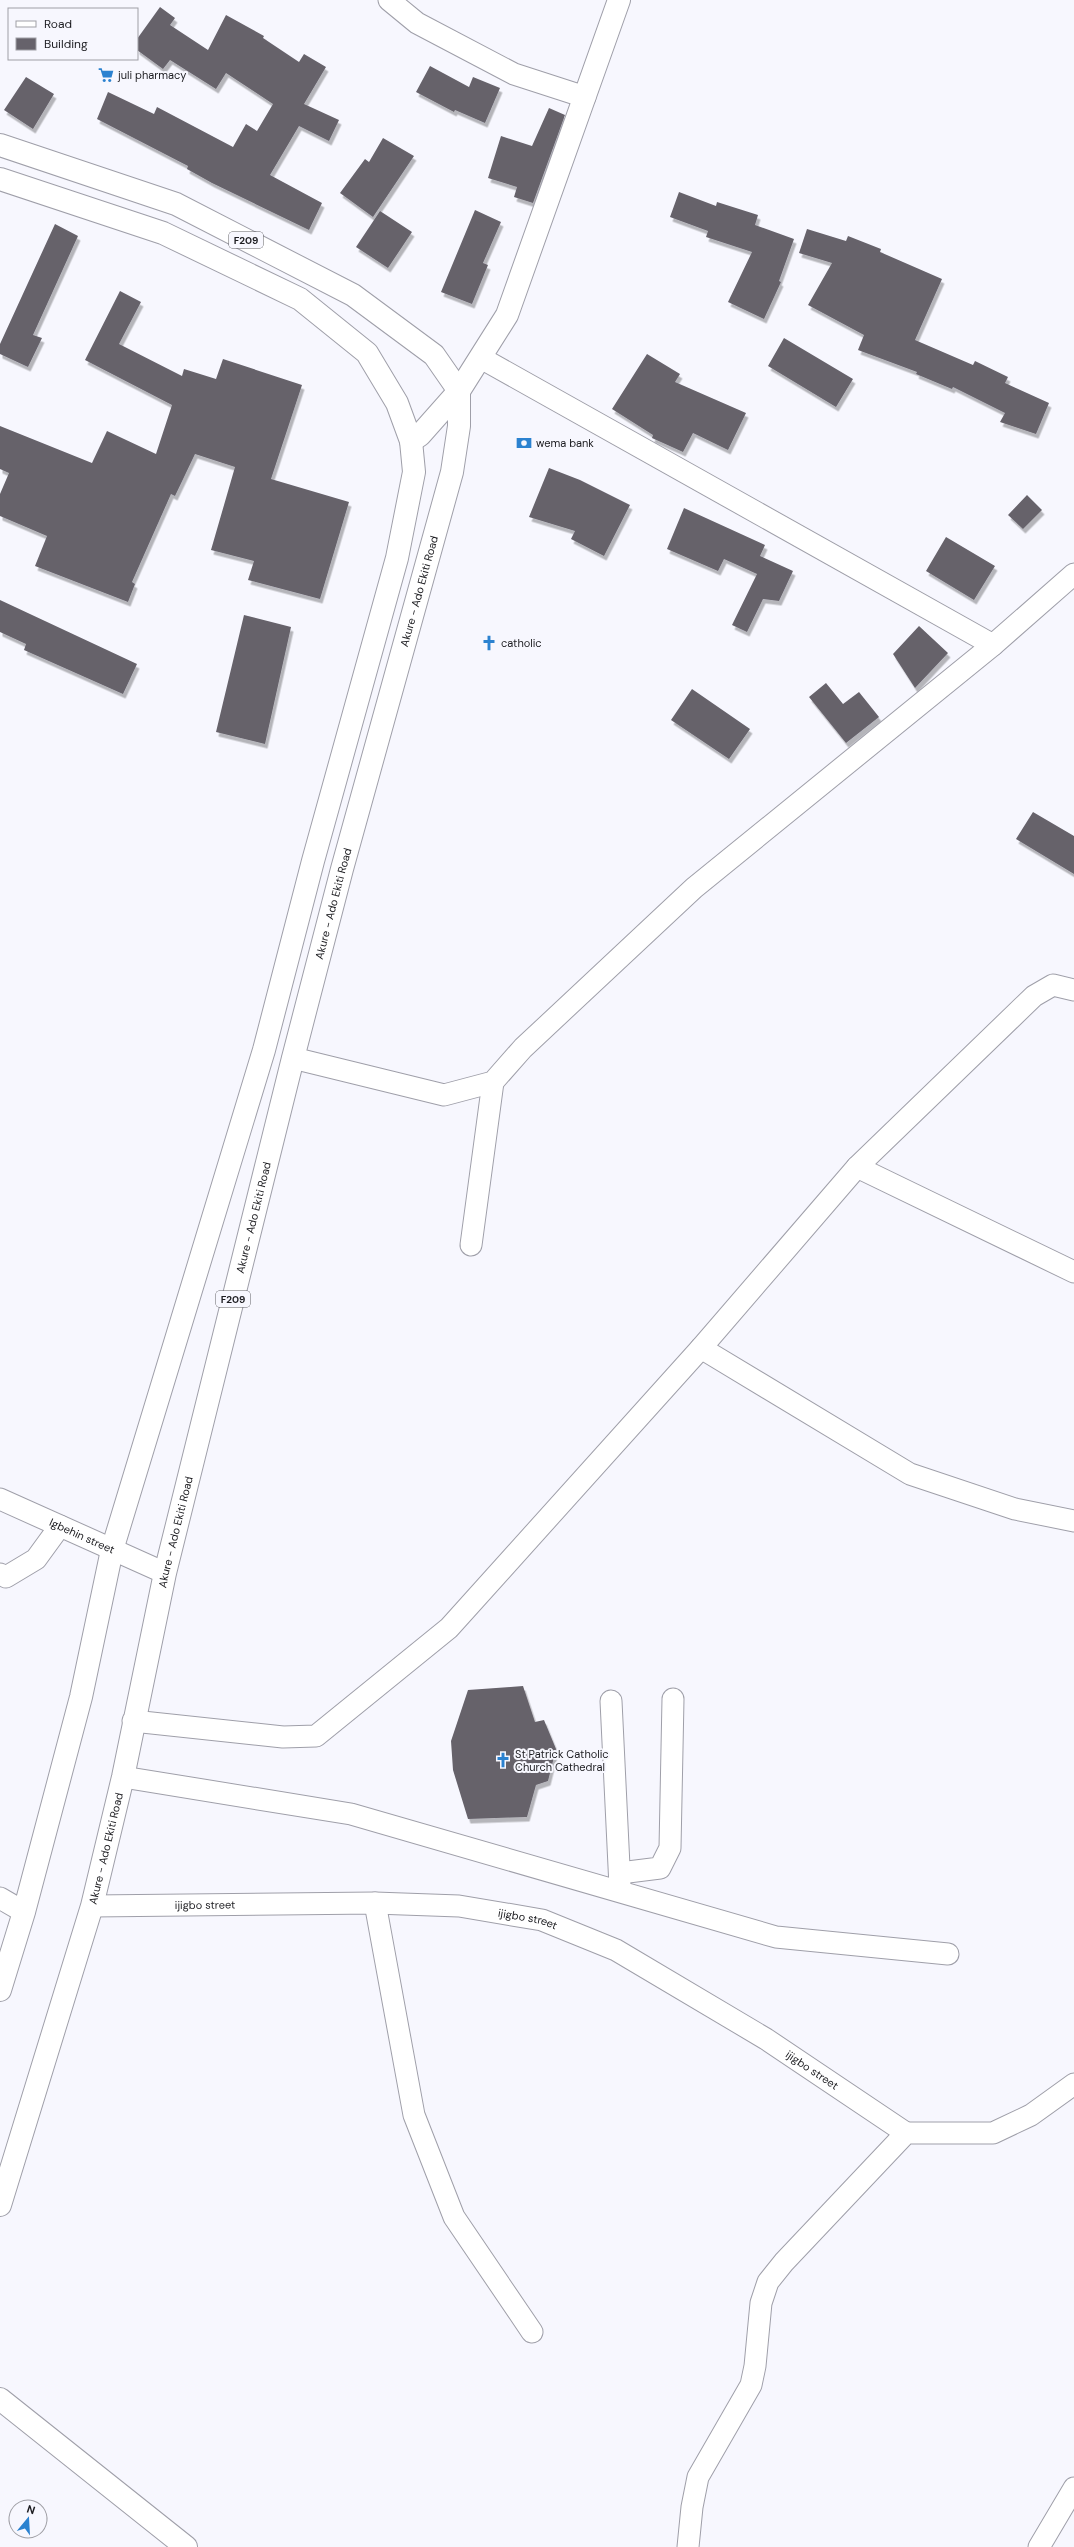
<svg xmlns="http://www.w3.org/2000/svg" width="1074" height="2547" font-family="'DM Sans',sans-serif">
<defs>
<filter id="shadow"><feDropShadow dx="2.5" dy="4.5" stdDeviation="0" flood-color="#0004"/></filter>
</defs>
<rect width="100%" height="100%" fill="#f7f7fe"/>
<path fill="#66626b" filter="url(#shadow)" d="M 160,7 L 175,18 L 170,25 L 208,50 L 226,15 L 264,36 L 263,38 L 299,62 L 304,54 L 326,67 L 304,104 L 339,120 L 329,141 L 299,126 L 270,175 L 322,203 L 309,230 L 212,183 L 187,169 L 188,166 L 97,119 L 108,92 L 154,114 L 157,107 L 233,147 L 246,124 L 257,131 L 273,104 L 226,73 L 216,89 L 170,60 L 163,69 L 137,50 L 137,39 Z
M 430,66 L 469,87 L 473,77 L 500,88 L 485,123 L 455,110 L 454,112 L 416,92 Z
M 26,77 L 54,94 L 33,129 L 4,110 Z
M 549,108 L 565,115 L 533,203 L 514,197 L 517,187 L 488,178 L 501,136 L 532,146 Z
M 383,138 L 414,156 L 373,217 L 340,193 L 365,159 L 369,162 Z
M 679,192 L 716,206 L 717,202 L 758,215 L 755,225 L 794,239 L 779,281 L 781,282 L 764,319 L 728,302 L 752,252 L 706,237 L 708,231 L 670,217 Z
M 475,210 L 501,222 L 483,263 L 488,265 L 472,304 L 441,292 Z
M 380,211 L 412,232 L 388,268 L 356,247 Z
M 55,224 L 78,236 L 33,335 L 42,338 L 28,367 L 0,354 L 0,344 Z
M 807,229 L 846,241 L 848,236 L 881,249 L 880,252 L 942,279 L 915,340 L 973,365 L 975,361 L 1008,377 L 1005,383 L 1049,403 L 1036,434 L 1000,422 L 1005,413 L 953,387 L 952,389 L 916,374 L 917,372 L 858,350 L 864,335 L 808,305 L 832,263 L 799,253 Z
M 120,291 L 141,302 L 119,344 L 182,376 L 184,369 L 216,379 L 223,359 L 302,385 L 271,479 L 349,502 L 320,599 L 248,580 L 254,561 L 211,550 L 235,467 L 195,454 L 175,496 L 171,494 L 132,582 L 135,584 L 128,602 L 35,566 L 47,536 L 0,516 L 0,494 L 9,473 L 0,469 L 0,426 L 92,463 L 107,431 L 156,454 L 172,405 L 85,360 Z
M 784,338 L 853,379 L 836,407 L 768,366 Z
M 647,354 L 680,374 L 675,382 L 746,413 L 728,450 L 693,433 L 683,452 L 652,438 L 653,435 L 612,409 Z
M 549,468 L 580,480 L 630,505 L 604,556 L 571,539 L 575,531 L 529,517 Z
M 1027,495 L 1042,510 L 1023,529 L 1008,515 Z
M 684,508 L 765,545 L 760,556 L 793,571 L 779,601 L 763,599 L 747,632 L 732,625 L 757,574 L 724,559 L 718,571 L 667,549 Z
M 946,537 L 995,566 L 974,600 L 926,571 Z
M 0,600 L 137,664 L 123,694 L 24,650 L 26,644 L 0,632 Z
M 244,615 L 291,627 L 265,744 L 216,732 Z
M 919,626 L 948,653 L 915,688 L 893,654 Z
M 826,683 L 843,704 L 859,692 L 879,717 L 846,743 L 809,697 Z
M 692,689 L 750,729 L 729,759 L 671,720 Z
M 1033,812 L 1074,836 L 1074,874 L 1016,839 Z
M 523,1686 L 535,1722 L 544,1720 L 556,1749 L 548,1781 L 536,1785 L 527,1817 L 468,1819 L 453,1770 L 451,1741 L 468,1690 Z"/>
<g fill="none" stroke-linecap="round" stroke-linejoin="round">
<defs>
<g id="minor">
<path d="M 389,0 L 417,23 L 514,74 L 585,97"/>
<path d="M 481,358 L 993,645 L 1074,574"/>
<path d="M 293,1058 L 444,1095 L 493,1082 L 523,1048 L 694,888 L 993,645"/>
<path d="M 857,1167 L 1074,1272"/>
<path d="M 471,1245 L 493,1082"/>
<path d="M 701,1348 L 910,1474 L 1015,1509 L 1074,1521"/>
<path id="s1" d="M 0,1499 L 165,1573"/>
<path d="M 0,1574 L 6,1577 L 36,1559 L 60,1526"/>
<path d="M 611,1701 L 620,1887"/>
<path d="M 133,1721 L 283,1737 L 316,1736 L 449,1628 L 701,1348 L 857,1167 L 1034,996 L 1053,985 L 1074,990"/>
<path d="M 123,1777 L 351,1814 L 776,1937 L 948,1954"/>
<path d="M 620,1873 L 660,1868 L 670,1848 L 673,1699"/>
<path d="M 0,1898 L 24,1912"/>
<path d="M 375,1903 L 414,2115 L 454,2217 L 532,2332"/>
<path id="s2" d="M 92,1906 L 375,1903 L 459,1906 L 542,1920 L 616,1950 L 766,2039 L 906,2133"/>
<path d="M 688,2547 L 692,2507 L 698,2477 L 751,2385 L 755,2366 L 761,2303 L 768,2282 L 784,2262 L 906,2133 L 993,2133 L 1031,2115 L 1074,2084"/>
<path d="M 1039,2547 L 1074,2488"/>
</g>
<g id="major">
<path d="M 0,145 L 176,204 L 353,295 L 434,355 L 459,391"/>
<path d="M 0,179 L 163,233 L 300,299 L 367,353 L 397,403 L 411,441 L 414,472 L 397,558 L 313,861 L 264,1050 L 112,1550 L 81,1697 L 24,1912 L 0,1990"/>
<path d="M 411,441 L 420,435 L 459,391 L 507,315 L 619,0"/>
<path id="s3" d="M 0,2205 L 92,1906 L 123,1777 L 165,1573 L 293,1058 L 342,869 L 452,472 L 459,426 L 459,391"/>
<path d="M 0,2399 L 186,2547"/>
</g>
</defs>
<use href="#minor" stroke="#9f9fa9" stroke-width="23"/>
<use href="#major" stroke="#9f9fa9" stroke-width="24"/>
<use href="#minor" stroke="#fff" stroke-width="21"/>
<use href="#major" stroke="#fff" stroke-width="22"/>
</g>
<defs>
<symbol id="supermarket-bare" viewBox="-9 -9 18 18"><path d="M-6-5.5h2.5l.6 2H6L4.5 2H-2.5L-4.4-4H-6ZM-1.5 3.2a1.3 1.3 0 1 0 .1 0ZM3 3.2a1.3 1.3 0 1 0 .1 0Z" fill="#2b82d0" stroke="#f7f7fe" stroke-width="2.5" paint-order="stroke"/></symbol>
<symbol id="bank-bare" viewBox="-9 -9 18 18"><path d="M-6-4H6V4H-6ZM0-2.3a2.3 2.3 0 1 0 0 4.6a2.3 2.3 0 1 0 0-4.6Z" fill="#2b82d0" stroke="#f7f7fe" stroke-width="2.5" paint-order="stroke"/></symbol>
<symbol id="church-bare" viewBox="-9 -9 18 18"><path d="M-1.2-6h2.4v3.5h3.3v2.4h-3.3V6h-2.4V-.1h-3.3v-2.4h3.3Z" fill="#2b82d0" stroke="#f7f7fe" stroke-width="2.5" paint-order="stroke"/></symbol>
</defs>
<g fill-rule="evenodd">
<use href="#supermarket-bare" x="95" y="64" width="22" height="22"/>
<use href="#bank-bare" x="513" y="432" width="22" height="22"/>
<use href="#church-bare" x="478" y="632" width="22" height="22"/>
<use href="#church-bare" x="492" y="1749" width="22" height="22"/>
</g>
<g text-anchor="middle" stroke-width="4" stroke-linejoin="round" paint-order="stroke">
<g fill="#f7f7fe" stroke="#5e5e63" stroke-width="1">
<rect x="229" y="232" width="34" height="16" rx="3"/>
<rect x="216" y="1291" width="34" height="16" rx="3"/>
</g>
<g font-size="10" font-weight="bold" fill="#1c1c20">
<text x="246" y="244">F209</text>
<text x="233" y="1303">F209</text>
</g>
<g font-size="11" fill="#1c1c20" stroke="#f7f7fe" text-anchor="start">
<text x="118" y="79">juli pharmacy</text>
<text x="536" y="447">wema bank</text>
<text x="501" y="647">catholic</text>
<text x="515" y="1758">St Patrick Catholic<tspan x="515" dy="13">Church Cathedral</tspan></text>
</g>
<g font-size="11" fill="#1c1c20" stroke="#f7f7fe">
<text dy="4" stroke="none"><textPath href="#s3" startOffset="1668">Akure - Ado Ekiti Road</textPath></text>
<text dy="4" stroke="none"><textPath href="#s3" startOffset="1344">Akure - Ado Ekiti Road</textPath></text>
<text dy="4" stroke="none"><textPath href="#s3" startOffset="1020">Akure - Ado Ekiti Road</textPath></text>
<text dy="4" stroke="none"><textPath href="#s3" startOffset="696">Akure - Ado Ekiti Road</textPath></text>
<text dy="4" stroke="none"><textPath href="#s1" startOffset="90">Igbehin street</textPath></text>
<text dy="4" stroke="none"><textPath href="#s3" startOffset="372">Akure - Ado Ekiti Road</textPath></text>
<text dy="4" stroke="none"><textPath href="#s2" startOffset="113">ijigbo street</textPath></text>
<text dy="4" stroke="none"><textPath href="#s2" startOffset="437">ijigbo street</textPath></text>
<text dy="4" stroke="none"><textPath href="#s2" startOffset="761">ijigbo street</textPath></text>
</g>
</g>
<rect x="8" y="8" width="130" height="52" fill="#f7f7fe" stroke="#9f9fa5"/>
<rect x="16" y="21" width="20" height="6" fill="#ffffff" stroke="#9f9fa5"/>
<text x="44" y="28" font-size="12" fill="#1c1c20">Road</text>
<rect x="16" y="38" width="20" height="12" fill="#66626b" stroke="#9f9fa5"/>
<text x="44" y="48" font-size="12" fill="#1c1c20">Building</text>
<g transform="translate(28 2519) rotate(18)"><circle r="19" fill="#f7f7fe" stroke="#9f9fa5"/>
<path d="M0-3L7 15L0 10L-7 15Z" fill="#2b82d0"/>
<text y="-6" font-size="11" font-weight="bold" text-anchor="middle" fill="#1c1c20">N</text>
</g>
</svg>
